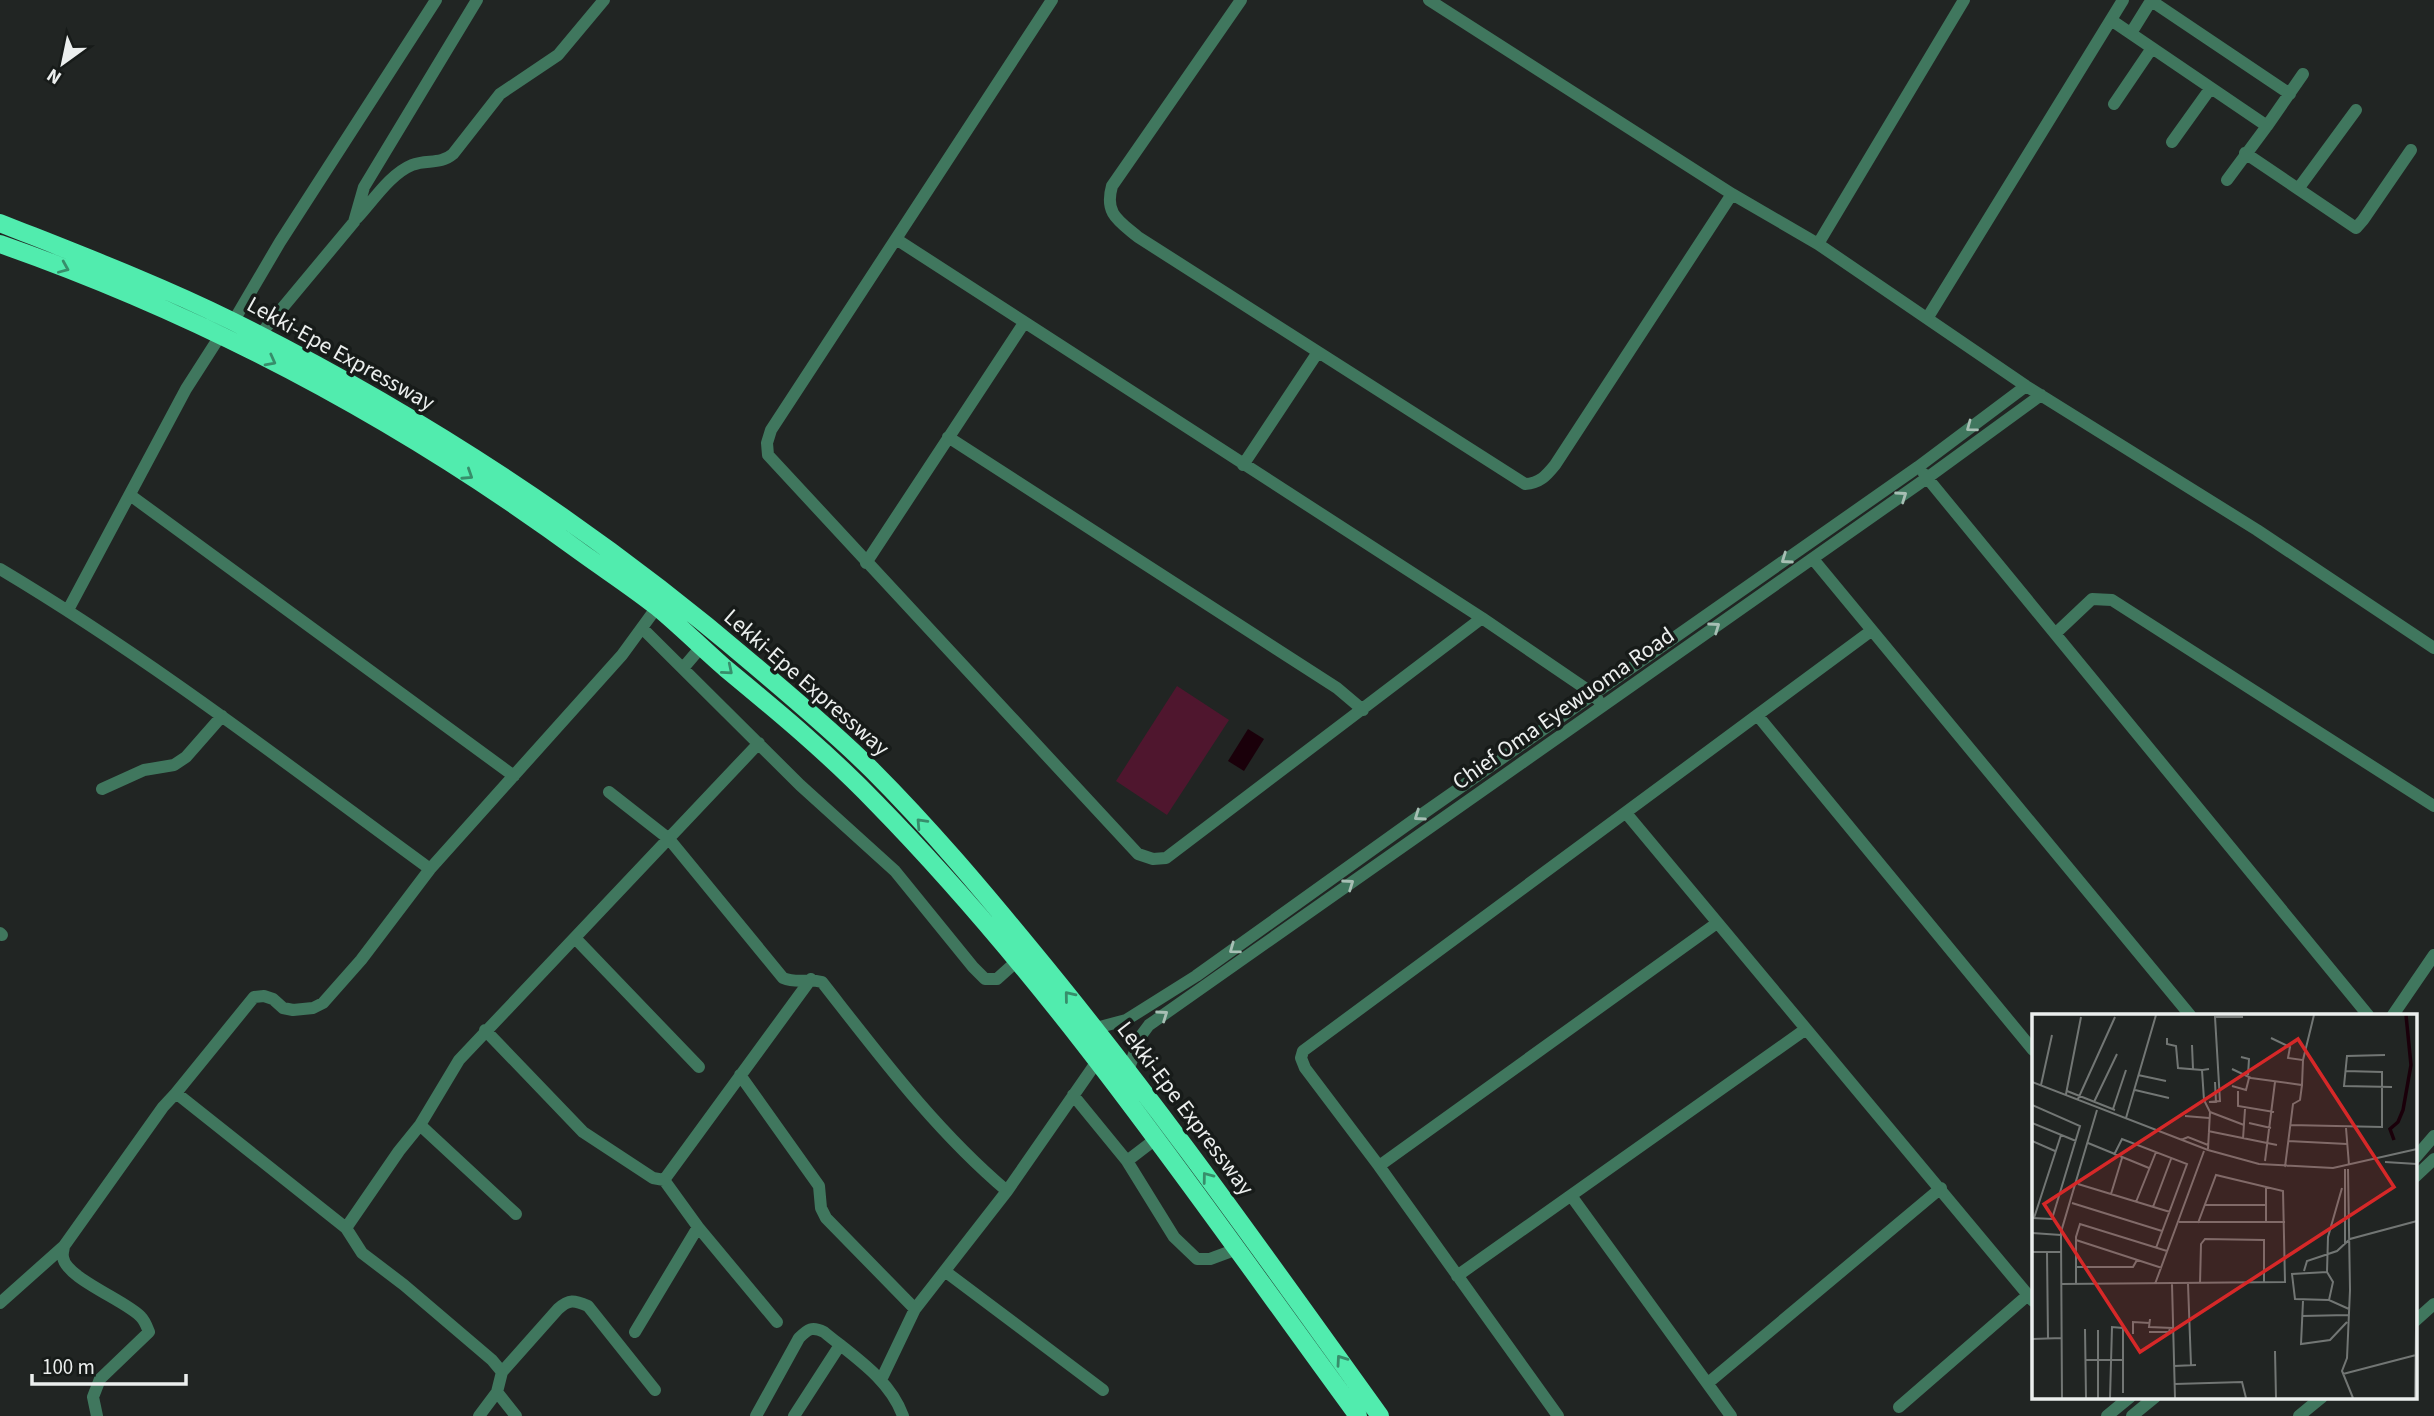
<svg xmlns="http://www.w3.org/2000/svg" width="2434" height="1416" font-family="'Source Sans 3',sans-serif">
<rect width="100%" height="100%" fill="#212523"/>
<path fill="#4f162e" d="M 1177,686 L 1229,720 L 1167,815 L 1116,781 Z"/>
<path fill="#1a000a" d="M 1248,729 L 1264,739 L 1244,771 L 1228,761 Z"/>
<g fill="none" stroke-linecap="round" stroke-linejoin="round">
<path stroke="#40775e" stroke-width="12" d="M 1052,0 L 771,430 L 767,443 L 768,455 L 1138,854 L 1153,859 L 1166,858 L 1482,618
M 1241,0 L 1112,186 C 1104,214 1119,221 1138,237 L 1525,484 C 1540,483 1546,476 1555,465 L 1732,194
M 1429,0 L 1732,194 L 1818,244 L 2026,386 L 2257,530 L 2434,648
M 2111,20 L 2267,126 L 2227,180
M 2131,33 L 2149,4 L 2156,4 L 2290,94
M 2114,104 L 2152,48
M 2267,126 L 2303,74
M 2172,142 L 2210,89
M 2245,153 L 2356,228 L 2363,220 L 2411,150
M 2298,189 L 2356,110
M 357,218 C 373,201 390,174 412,165 C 427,159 440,165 453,154 L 500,94 L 558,55 L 604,0
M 896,239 L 1482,618 L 1595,695 L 1598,700
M 1818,244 L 1964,0
M 1928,317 L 2123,0
M 233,322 L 280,242 L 436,0
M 259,336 L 354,222 L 364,187 L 477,0
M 948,437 L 1337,688 L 1363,710
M 1243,465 L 1318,352
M 1924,474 L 2368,1015
M 130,495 L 514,776
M 1813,559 L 2190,1015
M 866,563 L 1024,323
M 0,569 C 151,659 289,766 430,869
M 68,610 L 186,389 L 220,336
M 643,629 L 800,785 L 895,871 L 973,967 L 985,979 L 997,979 L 1017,961
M 2056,633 L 2092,599 L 2112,600 L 2434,806
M 684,667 L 701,647
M 1758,716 L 2033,1050
M 102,789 L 144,770 L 174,765 L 186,757 L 222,716
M 609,792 L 669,839 L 783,978 C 798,984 807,978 822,982 C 880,1056 935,1130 1007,1191
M 1626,813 L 2033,1301
M 0,933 L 2,935
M 575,938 L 699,1067
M 2393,1015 L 2434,955
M 1096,1028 L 1126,1020 L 1196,976 L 1411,822 L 1918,467 L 2026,386
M 485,1030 L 583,1132 L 653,1178 L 664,1180 L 698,1227 L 635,1332
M 1128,1071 L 1140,1037 L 1149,1025 L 1927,478 L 2041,395
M 740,1075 L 819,1186 L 821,1208 L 826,1218 L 915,1309
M 176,1093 L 254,997 L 264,996 L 273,999 L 283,1008 L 293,1010 L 313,1008 L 323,1003 L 361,960 L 430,869 L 622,655 L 657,607
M 1073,1095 L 1127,1161 L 1174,1237 L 1197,1259 L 1210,1259 L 1237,1249
M 420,1125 L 516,1214
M 2415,1158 L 2434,1136
M 1127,1161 L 1157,1138
M 1379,1166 L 1717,923
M 2415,1177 L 2434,1159
M 664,1180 L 811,979
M 1572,1197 L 1731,1416
M 698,1227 L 777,1322
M 346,1228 L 399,1151 L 420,1125 L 459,1060 L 759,743
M 946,1272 L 1103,1390
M 1457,1276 L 1806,1029
M 0,1303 L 64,1246
M 2415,1321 L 2434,1304
M 502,1372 L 558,1309 C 569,1299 574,1300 588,1306 L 655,1390
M 881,1380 L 915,1309 L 1007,1191 L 1098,1060
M 1708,1383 L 1941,1188
M 1899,1407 L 2028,1295
M 97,1416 L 93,1397 L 100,1379 L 149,1332 C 147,1327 145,1321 141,1317 C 127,1301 65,1278 63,1257 C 62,1253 64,1249 64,1246 L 163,1107 L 176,1093 L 346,1228 L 362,1253 L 404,1285 L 492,1360 L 502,1372 L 497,1392 L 516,1416
M 479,1416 L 497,1392
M 756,1416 L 799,1338 C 808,1329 812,1326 824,1332 C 853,1356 890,1379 903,1416
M 794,1416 L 840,1345
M 1558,1416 L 1379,1166 L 1305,1068 L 1301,1058 L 1303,1051 L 1871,631
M 2107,1416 L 2130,1397
M 2132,1416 L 2155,1397
M 2299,1416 L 2322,1397"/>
<path stroke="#51ecae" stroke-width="18" d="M 0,223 C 78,254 157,284 232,321 C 419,414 595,529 754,665 C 794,699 835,733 872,770 C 930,828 982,890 1033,952 C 1156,1101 1267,1259 1380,1416
M 0,244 C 208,317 405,423 582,553 C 607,571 633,588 657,607 C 680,626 702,648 725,668 C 777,711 829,754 876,803 C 1059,990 1204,1206 1358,1416"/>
</g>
<defs><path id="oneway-chevron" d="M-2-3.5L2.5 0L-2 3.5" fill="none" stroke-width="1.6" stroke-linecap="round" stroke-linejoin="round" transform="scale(1.75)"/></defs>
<g stroke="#378e6b">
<use href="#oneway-chevron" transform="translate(64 268) rotate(23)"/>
<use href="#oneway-chevron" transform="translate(271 361) rotate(28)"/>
<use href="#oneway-chevron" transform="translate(468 475) rotate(33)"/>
<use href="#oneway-chevron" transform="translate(728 670) rotate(40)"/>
<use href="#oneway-chevron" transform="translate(921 823) rotate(-133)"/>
<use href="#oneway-chevron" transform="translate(1069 996) rotate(-129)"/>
<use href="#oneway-chevron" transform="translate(1207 1177) rotate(-127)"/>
<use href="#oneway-chevron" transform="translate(1341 1360) rotate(-125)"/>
</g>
<g stroke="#a7bfb4">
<use href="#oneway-chevron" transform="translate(1971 427) rotate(143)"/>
<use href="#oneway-chevron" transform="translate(1902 496) rotate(-35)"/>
<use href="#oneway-chevron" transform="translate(1786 559) rotate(145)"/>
<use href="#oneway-chevron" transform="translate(1715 627) rotate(-35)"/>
<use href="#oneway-chevron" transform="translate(1419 816) rotate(145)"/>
<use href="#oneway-chevron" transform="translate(1349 884) rotate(-35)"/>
<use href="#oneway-chevron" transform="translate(1234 949) rotate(144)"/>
<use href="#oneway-chevron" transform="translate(1163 1015) rotate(-35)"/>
</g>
<g text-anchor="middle" stroke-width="7" stroke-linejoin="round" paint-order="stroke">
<g font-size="23" fill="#ecefee" stroke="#171b19">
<text transform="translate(341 353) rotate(29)" y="8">Lekki-Epe Expressway</text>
<text transform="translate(807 682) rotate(41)" y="8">Lekki-Epe Expressway</text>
<text transform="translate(1563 708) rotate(-35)" y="8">Chief Oma Eyewuoma Road</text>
<text transform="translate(1186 1108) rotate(53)" y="8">Lekki-Epe Expressway</text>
</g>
</g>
<g transform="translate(2032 1014)">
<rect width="385" height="385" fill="#212523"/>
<path fill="none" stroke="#1a000a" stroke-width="3.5" d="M 362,126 L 358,115 L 366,108 L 371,96 L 379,51 L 374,1"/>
<path fill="none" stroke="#727674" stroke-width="2" d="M 135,24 L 135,30 L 144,32 L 146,54 L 170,56M 160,31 L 161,55M 353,41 L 315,42 L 312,72 L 360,73M 209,43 L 217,45 L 216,61M 271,46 L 282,1M 200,55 L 219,64 L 270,71 L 271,46 L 256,44 L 258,33 L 239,24M 106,61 L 134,67M 0,68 L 176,136 L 227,150 L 301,154 L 385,135M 183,68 L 184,89M 9,71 L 20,21M 200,72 L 214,76 L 217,64M 103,76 L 137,84M 35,77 L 83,96M 206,77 L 206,92 L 242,98M 34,80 L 49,3M 46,85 L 83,3M 62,88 L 85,40M 177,88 L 188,87 L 183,3 L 211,3M 0,91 L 48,112 L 20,205 L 0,204M 81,95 L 94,56M 178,98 L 212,111M 153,102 L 177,104M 94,104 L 124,1M 0,109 L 44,127M 217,109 L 239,114M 258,111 L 350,113 L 350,58 L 313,57M 314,114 L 317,151M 176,117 L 245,131M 211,125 L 213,95M 149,126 L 156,123 L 176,131M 0,127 L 23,137M 256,127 L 315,130M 56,129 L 117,154M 176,135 L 178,98 L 172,86 L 170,56 L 177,55M 82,141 L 90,125 L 155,150 L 124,234M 233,147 L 243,68M 353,148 L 385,150M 253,153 L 261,90 L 268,86 L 270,71M 313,155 L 313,230M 316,155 L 318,276 L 315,344 L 310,357 L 321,384M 46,170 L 138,198M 79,180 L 90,144M 104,188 L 124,138M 40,189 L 130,217M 172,191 L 234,191M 121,193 L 139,145M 2,204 L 29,121M 147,208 L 253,208M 234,208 L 234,173M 0,219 L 29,221M 44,226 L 130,254M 0,238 L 29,238M 15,238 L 16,324M 43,253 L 101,253 L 105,246M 272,257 L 275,247 L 305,237 L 318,225 L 385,207M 295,258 L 296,223 L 310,174M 29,270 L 253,268 L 251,177 L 184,161 L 166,209M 44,270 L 44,223 L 48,210 L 135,237M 123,270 L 172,137M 140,270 L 143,384M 156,270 L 159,351M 168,270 L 169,230 L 173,225 L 232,226 L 232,269M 297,286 L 301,268 L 295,258 L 260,260 L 263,285 L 297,286 L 317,295M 271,287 L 269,330 L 298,326 L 315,308M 270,302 L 316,301M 118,305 L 117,313 L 141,314M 53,315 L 54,384M 117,318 L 137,318 L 138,314M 101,320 L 101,308 L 118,309M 0,325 L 30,324M 243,337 L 244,384M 53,346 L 90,346M 142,352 L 164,351M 311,360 L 384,341M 143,370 L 210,368 L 214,384M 30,384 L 29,218 L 65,96M 66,384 L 66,316M 78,384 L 80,313 L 91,314 L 91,379M 383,384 L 385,248"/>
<path fill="#d62828" fill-opacity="0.15" stroke="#d62828" stroke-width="3.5" d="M 266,25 L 362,173 L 108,338 L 12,190 Z"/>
<rect width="385" height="385" fill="none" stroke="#ecefee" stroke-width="3.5"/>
</g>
<g transform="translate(63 63) rotate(213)" stroke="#171b19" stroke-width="5" paint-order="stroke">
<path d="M0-5L12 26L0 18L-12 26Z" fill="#ecefee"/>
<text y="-10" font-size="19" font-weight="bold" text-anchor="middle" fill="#ecefee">N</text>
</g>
<path d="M32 1374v10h154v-10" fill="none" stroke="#ecefee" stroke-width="3.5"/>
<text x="42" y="1374" font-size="21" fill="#ecefee" stroke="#171b19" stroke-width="5" paint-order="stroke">100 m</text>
</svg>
